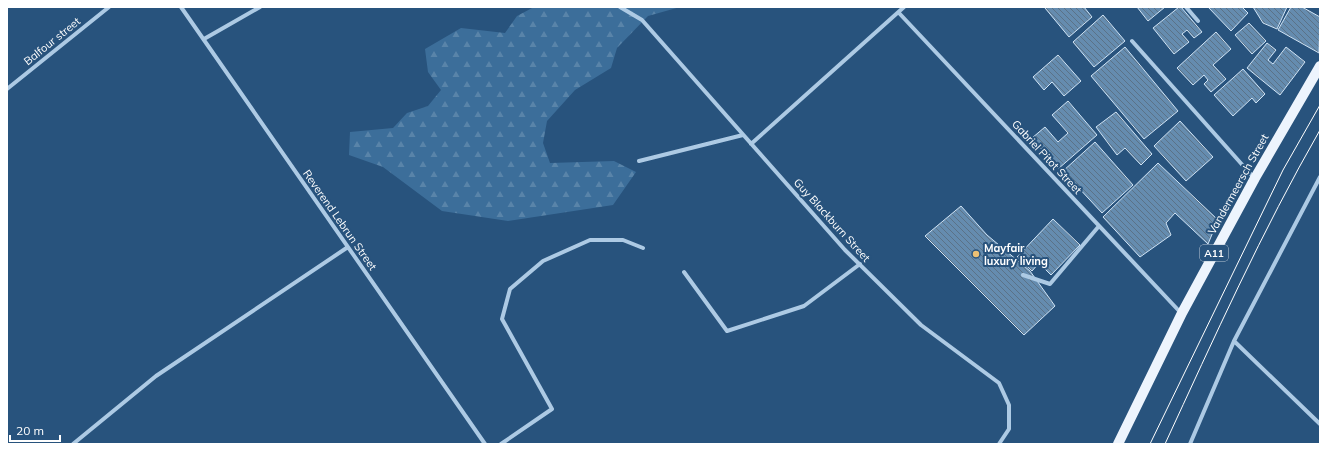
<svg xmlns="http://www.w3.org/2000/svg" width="1327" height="451" font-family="Mulish,sans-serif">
<defs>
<pattern id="forest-firs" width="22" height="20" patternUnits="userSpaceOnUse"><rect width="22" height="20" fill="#3c6e9a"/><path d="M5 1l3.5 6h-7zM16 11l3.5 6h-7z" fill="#5984a9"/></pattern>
<pattern id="building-back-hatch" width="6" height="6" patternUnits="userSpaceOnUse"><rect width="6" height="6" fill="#658caf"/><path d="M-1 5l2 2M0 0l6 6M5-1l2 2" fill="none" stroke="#5b7287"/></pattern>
</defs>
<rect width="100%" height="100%" fill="#28537d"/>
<path fill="url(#forest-firs)" d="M 534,7 L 680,7 L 648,16 L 617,48 L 611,68 L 575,90 L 547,121 L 543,143 L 550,163 L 614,161 L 636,172 L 613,205 L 508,221 L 442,211 L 383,167 L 349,155 L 350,132 L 393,128 L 407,113 L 428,106 L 441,90 L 428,72 L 425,49 L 461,28 L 505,33 L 517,16 Z"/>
<path fill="url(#building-back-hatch)" stroke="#d0e3f4" d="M 1046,7 L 1084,7 L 1092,17 L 1069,37 L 1045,8 Z
M 1137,7 L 1165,7 L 1148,21 Z
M 1179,7 L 1181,7 L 1202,32 L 1194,38 L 1187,30 L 1182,34 L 1189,42 L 1174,54 L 1153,28 Z
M 1208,7 L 1242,7 L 1248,13 L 1231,31 Z
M 1253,7 L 1287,7 L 1277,29 L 1263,23 Z
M 1291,7 L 1302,7 L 1320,17 L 1319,53 L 1278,30 Z
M 1103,15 L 1125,41 L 1094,67 L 1073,42 Z
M 1249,23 L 1266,41 L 1252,54 L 1235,35 Z
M 1216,32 L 1231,49 L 1213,65 L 1226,79 L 1211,92 L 1204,84 L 1208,80 L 1204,75 L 1193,85 L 1177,68 Z
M 1267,43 L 1276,50 L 1268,60 L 1273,64 L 1286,47 L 1305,62 L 1280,95 L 1247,68 Z
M 1125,47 L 1178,111 L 1144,139 L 1091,76 Z
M 1058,55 L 1081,81 L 1064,96 L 1052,82 L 1044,90 L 1033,77 Z
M 1243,69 L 1265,94 L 1256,103 L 1252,98 L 1233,116 L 1214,95 Z
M 1068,101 L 1097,135 L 1058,169 L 1032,138 L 1045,127 L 1058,142 L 1068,133 L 1052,115 Z
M 1116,112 L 1152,154 L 1141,165 L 1125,148 L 1117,155 L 1096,127 Z
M 1180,121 L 1213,157 L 1186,181 L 1154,146 Z
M 1095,142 L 1133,185 L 1102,213 L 1063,171 Z
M 1158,163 L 1218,220 L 1208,244 L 1175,213 L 1166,223 L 1171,235 L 1140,257 L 1103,217 Z
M 961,206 L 987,235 L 1030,271 L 1055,306 L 1024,335 L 925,236 Z
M 1053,219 L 1080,245 L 1051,275 L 1039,263 L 1032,271 L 1017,257 Z"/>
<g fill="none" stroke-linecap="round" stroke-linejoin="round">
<path stroke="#adcae4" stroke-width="4" d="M 181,7 L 485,444
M 620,7 L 642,20 L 845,250 L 921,325 L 999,383 L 1009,405 L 1009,429 L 999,444
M 1186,7 L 1198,21
M 899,13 L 1181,313
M 204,39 L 260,7
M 1132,41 L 1254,178
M 7,89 L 109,7
M 751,144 L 904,7
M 639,161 L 743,135
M 684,272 L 727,331 L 804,306 L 860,264
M 1023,275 L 1050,284 L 1099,226
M 1234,341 L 1320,424
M 73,444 L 156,376 L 348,247
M 501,444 L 552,409 L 502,319 L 510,289 L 543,261 L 590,240 L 623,240 L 643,248
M 1190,444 L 1234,341 L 1320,177"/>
<path stroke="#edf4fd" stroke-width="10" d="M 1118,444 L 1182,313 L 1255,178 L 1320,66"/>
<path stroke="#fff" stroke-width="1" d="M 1150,444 L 1283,170 L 1320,105
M 1165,444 C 1214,338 1262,231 1320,130"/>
</g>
<circle fill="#ecc074" stroke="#28537d" stroke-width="1.5" cx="976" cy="254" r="4"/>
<g text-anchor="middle" stroke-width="4" stroke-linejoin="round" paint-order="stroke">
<rect fill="#28537d" stroke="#becbd8" stroke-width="1" x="1200" y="245" width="28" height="16" rx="3"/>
<g font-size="10" font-weight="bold" fill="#fff">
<text x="1214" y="257">A11</text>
</g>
<g font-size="11" fill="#fff" stroke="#28537d">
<text transform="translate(52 41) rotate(-39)" y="4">Balfour street</text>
<text transform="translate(1047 157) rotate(47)" y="4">Gabriel Pitot Street</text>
<text transform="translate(1238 184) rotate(-61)" y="4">Vandermeersch Street</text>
<text transform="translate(340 220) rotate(55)" y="4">Reverend Lebrun Street</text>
<text transform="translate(832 220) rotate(48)" y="4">Guy Blackburn Street</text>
</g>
<g font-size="11" font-weight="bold" fill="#fff" stroke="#28537d" text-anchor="start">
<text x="984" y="252">Mayfair<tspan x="984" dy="13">luxury living</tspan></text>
</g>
</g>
<rect width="1327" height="451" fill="none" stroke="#ffffff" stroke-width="16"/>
<path d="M10 435v6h50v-6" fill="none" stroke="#ffffff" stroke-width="2"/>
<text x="16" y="435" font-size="12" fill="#ffffff" stroke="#28537d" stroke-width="3" paint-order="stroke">20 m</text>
</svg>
